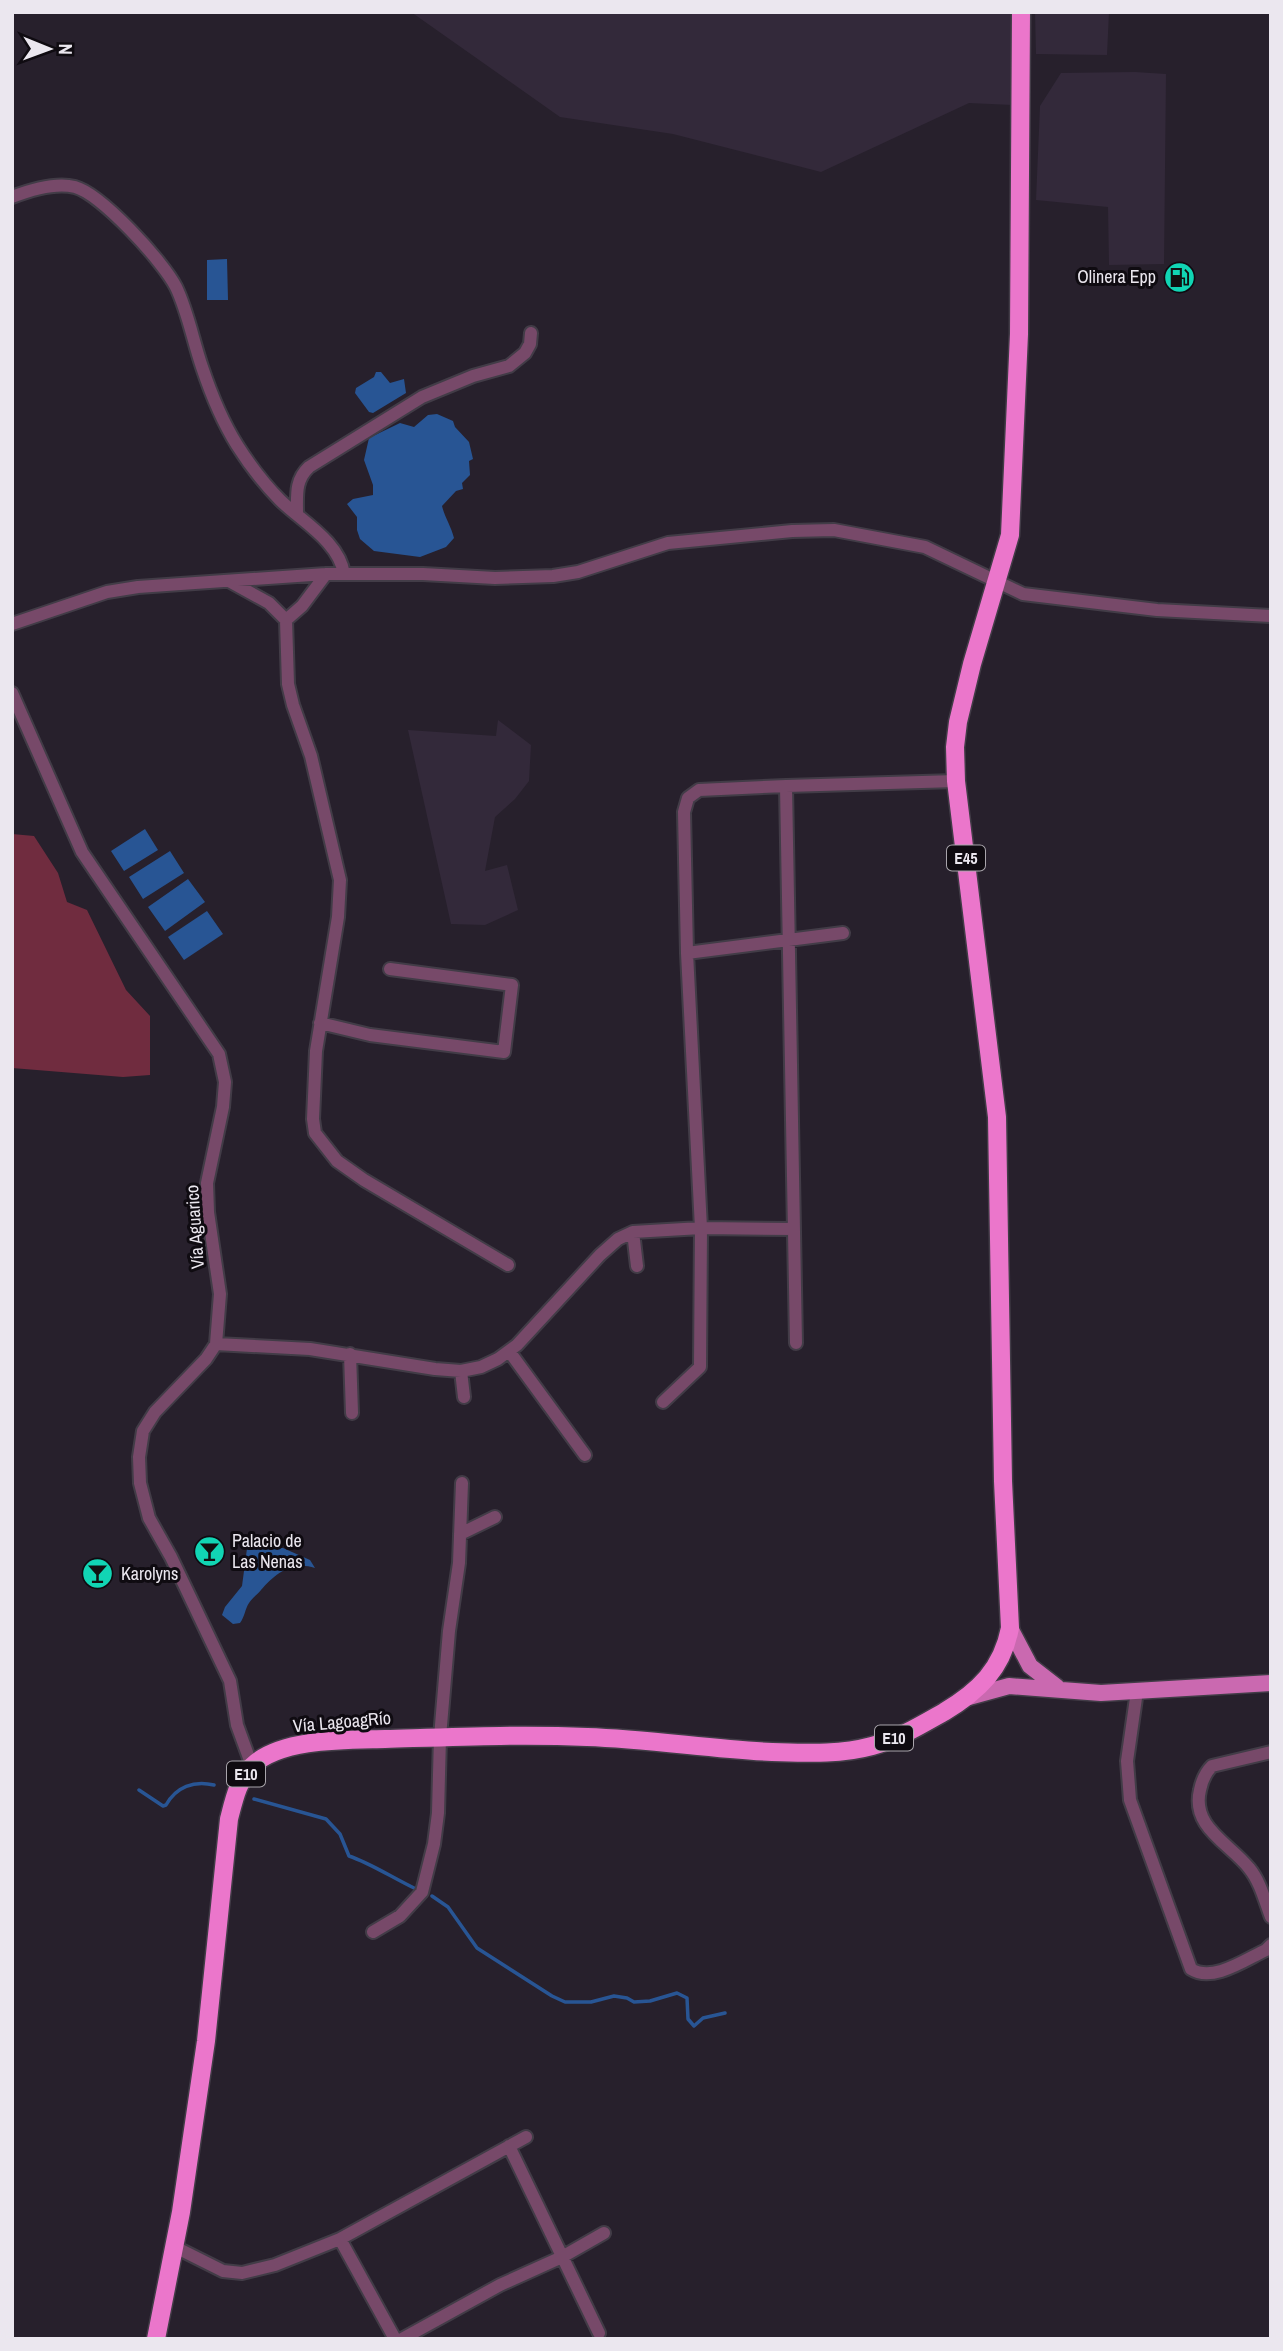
<svg xmlns="http://www.w3.org/2000/svg" width="1283" height="2351" font-family="'Archivo Narrow',sans-serif">
<rect width="100%" height="100%" fill="#27202c"/>
<path fill="#33293a" d="M 411,12 L 1013,12 L 1013,105 L 969,103 L 821,172 L 673,134 L 560,117 Z
M 1035,12 L 1109,12 L 1107,55 L 1036,54 Z
M 1135,72 L 1166,74 L 1164,264 L 1109,265 L 1108,207 L 1036,200 L 1040,106 L 1061,73 Z
M 498,720 L 531,745 L 529,781 L 515,799 L 495,817 L 485,871 L 507,865 L 518,910 L 485,925 L 451,924 L 408,730 L 496,736 Z"/>
<path fill="#702c3f" d="M 12,834 L 34,836 L 58,873 L 67,902 L 87,910 L 126,990 L 150,1016 L 150,1075 L 123,1077 L 12,1068 Z"/>
<path fill="#285594" d="M 227,259 L 228,300 L 207,300 L 207,260 Z
M 376,372 L 381,372 L 390,383 L 404,379 L 406,393 L 373,413 L 369,412 L 355,393 L 356,388 L 374,377 Z
M 437,414 L 453,421 L 455,427 L 469,442 L 473,459 L 469,461 L 470,475 L 462,483 L 463,489 L 456,491 L 442,506 C 445,518 451,526 454,538 L 446,547 L 420,557 L 374,551 L 360,539 L 357,530 L 357,517 L 347,504 L 353,499 L 373,495 L 373,485 L 364,460 L 369,438 L 400,423 L 414,427 L 428,415 Z
M 145,829 L 158,850 L 124,871 L 111,851 Z
M 170,851 L 184,873 L 143,899 L 129,877 Z
M 188,879 L 205,902 L 165,931 L 148,907 Z
M 207,911 L 223,934 L 184,960 L 168,937 Z
M 248,1541 L 271,1548 L 283,1548 L 310,1560 L 315,1568 C 292,1560 275,1574 261,1590 C 258,1594 252,1598 249,1603 C 245,1609 245,1616 240,1623 L 233,1624 L 222,1615 L 225,1607 L 242,1586 Z"/>
<g fill="none" stroke-linecap="round" stroke-linejoin="round">
<path stroke="#285594" stroke-width="3.5" d="M 139,1790 L 163,1806 L 166,1805 C 176,1787 194,1780 214,1785
M 254,1799 L 326,1819 L 340,1834 L 349,1856 C 370,1863 393,1878 414,1888
M 432,1896 L 448,1907 L 477,1948 L 552,1996 L 565,2002 L 591,2002 L 614,1996 L 627,1998 L 634,2002 L 650,2001 L 677,1993 L 687,1998 L 688,2019 L 694,2026 L 703,2018 L 725,2013"/>
<defs>
<path id="minor" d="M 12,197 C 30,190 55,182 75,187 C 101,194 163,261 176,287 C 188,312 193,341 202,367 C 211,394 222,421 237,445 C 249,464 264,484 280,500 C 301,521 339,541 344,574
M 297,513 C 297,495 295,480 309,467 L 422,397 L 473,376 L 509,366 L 525,353 L 530,344 L 531,333
M 326,574 L 302,606 L 286,620 L 288,684 L 293,705 L 311,756 L 340,880 L 338,917 L 316,1051 L 313,1119 L 315,1133 L 337,1161 L 364,1180 L 508,1265
M 229,581 L 269,603 L 286,620
M 12,624 L 107,592 L 138,587 L 326,574 L 423,574 L 495,578 L 553,576 L 578,572 L 668,543 L 792,531 L 834,530 L 925,547 L 1023,594 L 1157,610 L 1271,616
M 12,693 L 82,852 L 219,1054 L 225,1082 L 223,1107 L 207,1183 L 208,1212 L 220,1294 L 216,1344 L 206,1359 L 155,1412 L 143,1431 L 139,1457 L 140,1483 L 149,1518 L 171,1557 L 230,1681 L 237,1725 L 252,1766
M 687,953 L 684,812 L 688,798 L 699,790 L 786,786
M 320,1023 L 370,1035 L 504,1052 L 512,985 L 390,969
M 633,1232 L 637,1266
M 796,1343 L 786,786 L 956,781
M 216,1344 L 310,1349 L 435,1369 L 461,1371 L 481,1367 L 498,1359 L 517,1345 L 600,1255 L 618,1239 L 633,1232 L 701,1228 L 793,1229
M 509,1351 L 585,1455
M 350,1354 L 352,1413
M 461,1371 L 464,1397
M 663,1402 L 700,1367 L 701,1228 L 687,953 L 843,933
M 460,1534 L 495,1517
M 1137,1691 L 1127,1761 L 1130,1800 L 1191,1969 C 1213,1983 1246,1959 1266,1950 L 1271,1945
M 1271,1752 L 1212,1766 C 1205,1773 1202,1780 1200,1790 C 1191,1827 1229,1843 1249,1868 C 1260,1881 1265,1901 1271,1917
M 373,1932 L 400,1916 L 422,1892 L 434,1844 L 438,1813 L 440,1737 L 449,1631 L 459,1563 L 462,1483
M 509,2146 L 599,2333
M 340,2239 L 395,2339
M 173,2246 L 223,2271 L 242,2273 L 275,2265 L 340,2239 L 526,2137
M 402,2339 L 500,2285 L 562,2257 L 604,2233"/>
<path id="major" d="M 1010,1628 L 1030,1666 L 1057,1687
M 969,1697 L 1009,1686 L 1101,1693 L 1271,1683"/>
<path id="highway" d="M 156,2339 L 181,2212 L 206,2041 L 229,1819 C 234,1800 238,1780 252,1766 C 281,1738 347,1740 385,1739 C 452,1737 520,1734 587,1737 C 649,1739 710,1749 772,1752 C 806,1753 839,1755 872,1746 C 898,1739 921,1725 944,1712 C 979,1691 1002,1669 1010,1628 L 1003,1481 L 997,1117 L 956,781 L 955,747 L 958,722 L 972,664 L 1010,535 L 1019,334 L 1021,12"/>
</defs>
<use href="#minor" stroke="#423c47" stroke-width="16"/>
<use href="#major" stroke="#423c47" stroke-width="19"/>
<use href="#highway" stroke="#423c47" stroke-width="21"/>
<use href="#minor" stroke="#774969" stroke-width="12"/>
<use href="#major" stroke="#ca69b0" stroke-width="16"/>
<use href="#highway" stroke="#eb76cb" stroke-width="18"/>
</g>
<defs>
<symbol id="fuel-disc" viewBox="-11 -11 22 22"><circle r="9.5" fill="#11d5b4" stroke="#0f0b11"/><path d="M-5.5-6h7V0h2V4h1.3V-2.5L3-4.5l.8-.8L6-3V5H2.5V1h-1V6h-7ZM-4.2-4.7v3.2H.2V-4.7Z" fill="#111"/></symbol>
<symbol id="bar-disc" viewBox="-11 -11 22 22"><circle r="9.5" fill="#11d5b4" stroke="#0f0b11"/><path d="M-6-5H6L.8 .8V4.5H3.5V6h-7V4.5H-.8V.8Z" fill="#111"/></symbol>
</defs>
<g fill-rule="evenodd">
<use href="#fuel-disc" x="1162" y="260" width="35" height="35"/>
<use href="#bar-disc" x="192" y="1534" width="35" height="35"/>
<use href="#bar-disc" x="80" y="1556" width="35" height="35"/>
</g>
<g text-anchor="middle" stroke-width="6" stroke-linejoin="round" paint-order="stroke">
<g fill="#0f0b11" stroke="#a9a5ac" stroke-width="2">
<rect x="947" y="845.5" width="38" height="25" rx="5"/>
<rect x="875" y="1725.5" width="38" height="25" rx="5"/>
<rect x="227" y="1761.5" width="38" height="25" rx="5"/>
</g>
<g font-size="16" font-weight="bold" fill="#ebe7ef">
<text x="966" y="864">E45</text>
<text x="894" y="1744">E10</text>
<text x="246" y="1780">E10</text>
</g>
<g font-size="18" fill="#ebe7ef" stroke="#0f0b11" text-anchor="start">
<text x="1156" y="283" text-anchor="end">Olinera Epp</text>
<text x="232" y="1547">Palacio de<tspan x="232" dy="21">Las Nenas</tspan></text>
<text x="121" y="1580">Karolyns</text>
</g>
<g font-size="18" fill="#ebe7ef" stroke="#0f0b11">
<text transform="translate(195 1227) rotate(-94)" y="6">Vía Aguarico</text>
<text transform="translate(342 1722) rotate(-5)" y="6">Vía LagoagRío</text>
</g>
</g>
<rect width="1283" height="2351" fill="none" stroke="#ebe7ef" stroke-width="28"/>
<g transform="translate(49 49) rotate(91)" stroke="#0f0b11" stroke-width="5" paint-order="stroke">
<path d="M0-5L12 26L0 18L-12 26Z" fill="#ebe7ef"/>
<text y="-10" font-size="19" font-weight="bold" text-anchor="middle" fill="#ebe7ef">N</text>
</g>
</svg>
